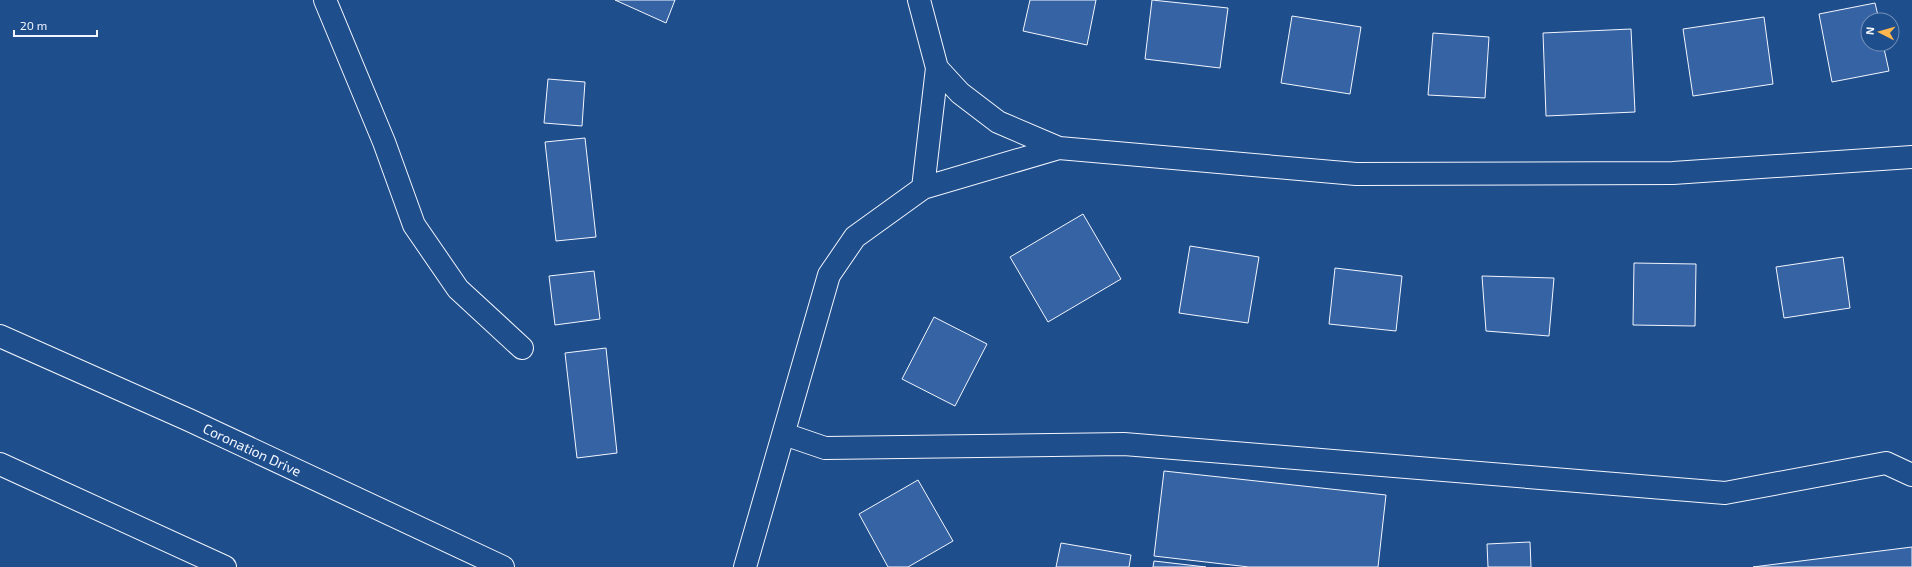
<svg xmlns="http://www.w3.org/2000/svg" width="1912" height="567" font-family="'Exo 2',sans-serif">
<rect width="100%" height="100%" fill="#1f4e8c"/>
<path fill="#3563a3" stroke="#f2f6ff" d="M 615,0 L 675,0 L 666,23 Z
M 1030,0 L 1096,0 L 1087,45 L 1023,31 Z
M 1152,0 L 1228,8 L 1220,68 L 1145,59 Z
M 1875,3 L 1879,20 L 1868,20 L 1868,44 L 1883,44 L 1889,71 L 1832,82 L 1819,14 Z
M 1292,16 L 1361,27 L 1350,94 L 1281,83 Z
M 1764,17 L 1773,84 L 1693,96 L 1683,29 Z
M 1631,29 L 1635,112 L 1546,116 L 1543,33 Z
M 1433,33 L 1489,37 L 1485,98 L 1428,95 Z
M 548,79 L 585,82 L 582,126 L 544,123 Z
M 585,138 L 596,237 L 556,241 L 545,142 Z
M 1083,214 L 1121,279 L 1048,322 L 1010,257 Z
M 1190,246 L 1259,257 L 1248,323 L 1179,313 Z
M 1843,257 L 1850,308 L 1784,318 L 1776,267 Z
M 1634,263 L 1696,264 L 1695,326 L 1633,325 Z
M 1335,268 L 1402,276 L 1396,331 L 1329,324 Z
M 594,271 L 600,319 L 555,325 L 549,276 Z
M 1482,276 L 1554,278 L 1549,336 L 1486,331 Z
M 934,317 L 987,344 L 955,406 L 902,379 Z
M 606,348 L 617,453 L 577,458 L 565,353 Z
M 1164,471 L 1386,495 L 1378,567 L 1249,567 L 1154,556 Z
M 918,480 L 953,541 L 908,567 L 888,567 L 859,514 Z
M 1530,542 L 1531,567 L 1488,567 L 1487,544 Z
M 1061,543 L 1131,555 L 1129,567 L 1056,567 Z
M 1912,547 L 1912,567 L 1753,567 Z
M 1154,561 L 1206,567 L 1153,567 Z"/>
<g fill="none" stroke-linecap="round" stroke-linejoin="round">
<defs>
<path id="minor" d="M 325,0 L 384,142 L 414,225 L 458,289 L 522,348
M 919,0 L 937,68 L 960,93 L 998,122 L 1059,148
M 923,188 L 937,68
M 0,336 L 189,420 L 503,567
M 784,434 L 825,448 L 1124,444 L 1725,493 L 1886,463 L 1912,475
M 0,464 L 225,567
M 745,567 L 829,275 L 855,237 L 923,188 L 1059,148 L 1356,174 L 1673,173 L 1912,157"/>
</defs>
<use href="#minor" stroke="#f2f6ff" stroke-width="24"/>
<use href="#minor" stroke="#1f4e8c" stroke-width="22"/>
</g>
<g text-anchor="middle" stroke-width="3" stroke-linejoin="round" paint-order="stroke">
<g font-size="14" fill="#f2f6ff" stroke="#1f4e8c">
<text transform="translate(252 450) rotate(25)" y="5">Coronation Drive</text>
</g>
</g>
<g transform="translate(1880 32) rotate(276)"><circle r="19" fill="#1f4e8c" stroke="#7391ba"/>
<path d="M0-3L7 15L0 10L-7 15Z" fill="#ffb74d"/>
<text y="-6" font-size="11" font-weight="bold" text-anchor="middle" fill="#f2f6ff">N</text>
</g>
<path d="M14 30v6h83v-6" fill="none" stroke="#f2f6ff" stroke-width="2"/>
<text x="20" y="30" font-size="12" fill="#f2f6ff" stroke="#1f4e8c" stroke-width="3" paint-order="stroke">20 m</text>
</svg>
